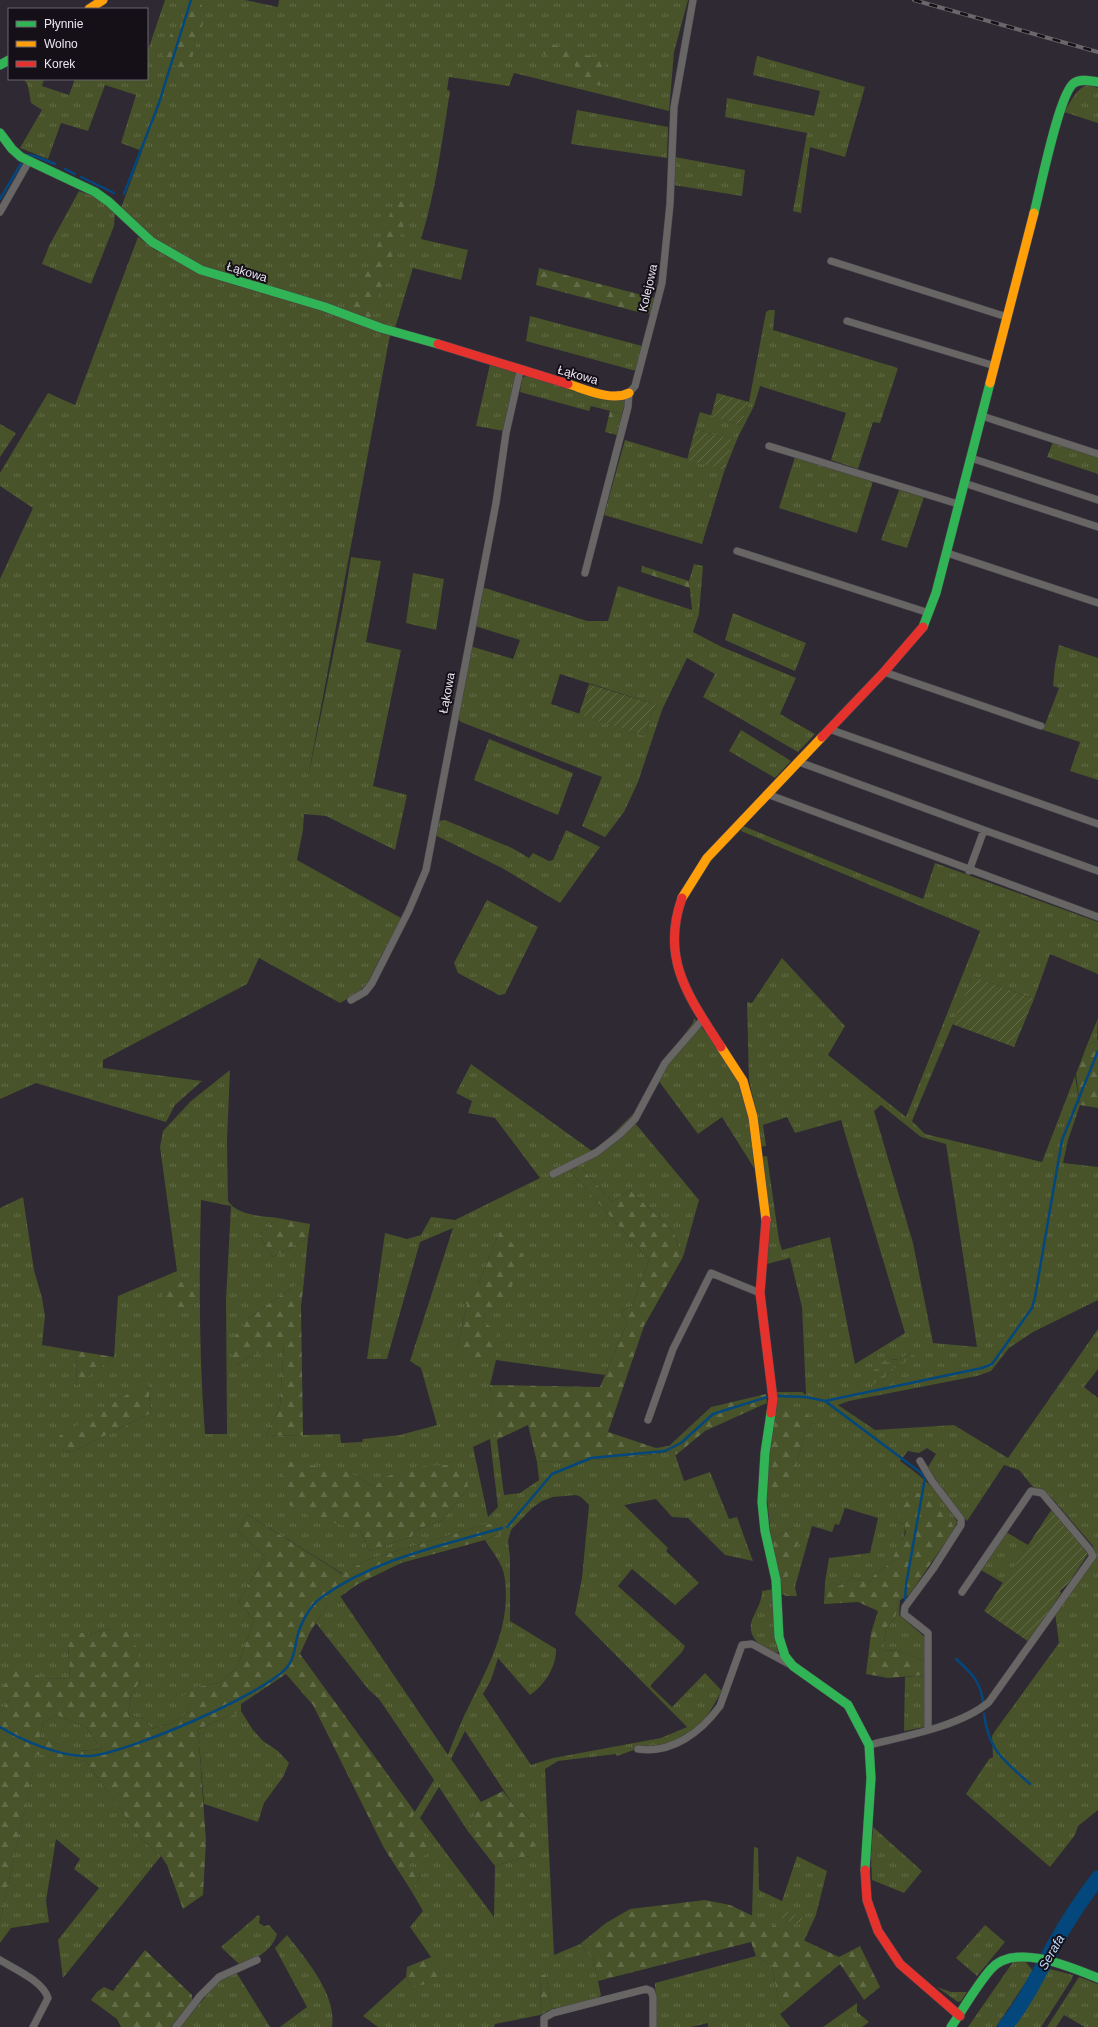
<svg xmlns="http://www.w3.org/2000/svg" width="1098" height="2027" font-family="Helvetica,sans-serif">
<defs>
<pattern id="grass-tufts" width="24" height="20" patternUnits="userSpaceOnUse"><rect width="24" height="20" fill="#485329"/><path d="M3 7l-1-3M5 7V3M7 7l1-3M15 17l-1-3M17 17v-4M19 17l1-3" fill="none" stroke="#636c48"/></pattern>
<pattern id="forest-firs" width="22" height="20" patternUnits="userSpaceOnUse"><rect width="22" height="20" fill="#485329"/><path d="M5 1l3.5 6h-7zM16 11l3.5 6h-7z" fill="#636c48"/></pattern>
<pattern id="wetland-marsh" width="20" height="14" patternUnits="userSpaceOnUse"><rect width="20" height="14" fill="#485329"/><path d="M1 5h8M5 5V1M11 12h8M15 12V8" fill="none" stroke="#636c48"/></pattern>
<pattern id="garden-furrows" width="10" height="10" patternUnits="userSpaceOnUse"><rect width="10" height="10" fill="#485329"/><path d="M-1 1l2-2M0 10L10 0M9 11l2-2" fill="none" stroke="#636c48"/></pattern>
</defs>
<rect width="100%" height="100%" fill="#2e2933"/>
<path fill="url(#grass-tufts)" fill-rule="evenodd" d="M 165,0 L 245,0 L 278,7 L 279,0 L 688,0 L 674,52 L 669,111 L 514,73 L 509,86 L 449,77 L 447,90 L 450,91 C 442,141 436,191 421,239 L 468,250 L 461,280 L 413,268 L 395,328 L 393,327 L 389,340 L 308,778 L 343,606 L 351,557 L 381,561 L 366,642 L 401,650 L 373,786 L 407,795 L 395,850 L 326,816 L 304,814 L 303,830 L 297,860 L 401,918 L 368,982 L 358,993 L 340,1003 L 259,958 L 247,984 L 103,1060 L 103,1068 L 202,1081 L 175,1105 L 166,1122 L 36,1083 L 0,1099 L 0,579 L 33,508 L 0,486 L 0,473 L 48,393 L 75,405 L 138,237 L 158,252 L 155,239 L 121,208 L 142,151 L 121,143 L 136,95 L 105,85 L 88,131 L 61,123 L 48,159 L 20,148 L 42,110 L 31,103 L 28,86 L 24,79 L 44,79 L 42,86 L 69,95 L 75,79 L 147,79 L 147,53 Z
M 757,56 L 865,87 L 845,157 L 810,147 L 801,213 L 793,211 L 807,133 L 725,117 L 727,98 L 814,116 L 820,91 L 753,75 Z
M 1088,85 L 1098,88 L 1098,123 L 1064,112 C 1071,102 1076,88 1088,85 Z
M 577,110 L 668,127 L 667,158 L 571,144 Z
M 675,157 L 745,170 L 742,196 L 673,185 Z
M 79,191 L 98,198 L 115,212 L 114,226 L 91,284 L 42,264 L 49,246 Z
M 642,295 L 655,298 L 650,314 L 638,312 Z
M 769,310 L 775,310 L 773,330 L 898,368 L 880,423 L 873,422 L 858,469 L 831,460 L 846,413 L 760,386 L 754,406 L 738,437 L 724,472 L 702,544 L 604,515 L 625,440 L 724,470 L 732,440 L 695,429 L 700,412 L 741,425 L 749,402 L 766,312 Z
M 530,316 L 642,346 L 636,371 L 526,341 Z
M 490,364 L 513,371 L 516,375 L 504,431 L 476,426 Z
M 527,375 L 626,400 L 622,414 L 591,406 L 589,411 L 520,392 L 522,378 Z
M 0,424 L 16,433 L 0,457 Z
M 1053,442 L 1098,456 L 1098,474 L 1047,457 Z
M 795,457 L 873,481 L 857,533 L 779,508 Z
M 899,490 L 924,497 L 907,548 L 881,540 Z
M 694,564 L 703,566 L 699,614 L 693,632 L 722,647 L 796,678 L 780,714 L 815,734 L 798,752 L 703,697 L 715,674 L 687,658 L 662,710 L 638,782 L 624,812 L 605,837 L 582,826 L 602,777 L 461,722 L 457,718 L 470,646 L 513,659 L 520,640 L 475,626 L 482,587 L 587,621 L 608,621 L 618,586 L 692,610 L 689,581 ZM 560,674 L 657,705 L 652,712 L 645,736 L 551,704 Z
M 413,573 L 444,579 L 436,630 L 406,623 Z
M 733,613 L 806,643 L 795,671 L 725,640 Z
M 1059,645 L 1098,658 L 1098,780 L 1070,771 L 1080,742 L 1043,730 L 1059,688 L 1053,686 L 1055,665 Z
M 741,730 L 791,761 L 775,778 L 729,751 Z
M 489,739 L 573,773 L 558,815 L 474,780 Z
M 445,820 L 512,848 L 529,858 L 533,853 L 549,861 L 553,860 L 566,830 L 600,847 L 560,903 L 502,868 L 435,835 L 438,821 Z
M 743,826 L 923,899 L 935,863 L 1098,922 L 1098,974 L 1050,954 L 1034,999 L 973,976 L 912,1121 L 925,1134 L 1042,1162 L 1075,1076 L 1080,1105 L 1068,1140 L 1063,1163 L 1098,1167 L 1098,1300 L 1033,1332 L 1009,1348 L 991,1371 L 977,1376 L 849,1401 L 838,1405 L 875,1430 L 954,1425 L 1008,1458 L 1098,1329 L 1098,1369 L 1084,1387 L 1098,1398 L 1098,1810 L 1078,1826 L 1075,1835 L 1050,1867 L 966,1794 L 989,1759 L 993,1757 L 992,1736 L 995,1731 L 1059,1643 L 1055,1613 L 1094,1558 L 1093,1546 L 1051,1497 L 1044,1491 L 1033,1487 L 1019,1470 L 1004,1465 L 967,1521 L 943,1491 L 928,1467 L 936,1454 L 927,1448 L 919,1453 L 908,1451 L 900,1461 C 923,1477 945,1496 957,1522 L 954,1530 L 951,1520 L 897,1522 L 904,1524 C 908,1539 896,1548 892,1562 L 874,1575 L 870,1582 L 852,1578 L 845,1584 L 838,1586 L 832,1582 L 825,1582 L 829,1558 L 870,1553 L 878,1518 L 845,1508 L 839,1525 L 835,1524 L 832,1532 L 812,1526 L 795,1587 L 797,1596 L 786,1596 L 782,1594 L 780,1586 L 797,1526 L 771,1539 L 767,1499 L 795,1469 L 803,1441 L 812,1422 L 774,1421 L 777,1392 L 802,1392 L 806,1395 L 802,1307 L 790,1258 L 767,1264 L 762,1157 L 767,1156 L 779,1240 L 782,1250 L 830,1237 L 855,1364 L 905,1333 L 841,1120 L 795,1133 L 787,1117 L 763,1125 L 766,1146 L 760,1147 L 757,1117 L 749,1080 L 747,1002 L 752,1003 L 782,958 L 845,1026 L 828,1055 L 906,1117 L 980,931 L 741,831 ZM 881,1105 L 921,1137 L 946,1144 L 977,1347 L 933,1343 L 913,1243 L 874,1111 ZM 912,1352 L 882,1380 L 892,1359 L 900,1359 Z
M 487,900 L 538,927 L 505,994 L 499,995 L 458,973 L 454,963 Z
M 694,1018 C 714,1042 737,1070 746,1101 C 752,1122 752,1147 754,1168 L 722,1117 L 698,1134 L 658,1080 L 635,1123 L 699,1200 L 683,1257 L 673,1231 L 630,1190 L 612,1202 L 580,1166 L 571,1172 L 649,1260 L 632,1306 L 621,1311 L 627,1323 L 605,1375 L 496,1360 L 490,1385 L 504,1495 L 520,1493 L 539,1480 L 537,1462 C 583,1461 629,1459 674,1451 L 684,1481 L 710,1472 L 729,1519 L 737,1517 L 753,1561 L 725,1555 L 688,1518 L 672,1517 L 656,1499 L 624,1505 L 668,1548 L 666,1551 L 699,1583 L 675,1605 L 632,1569 L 618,1586 L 685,1646 L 682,1652 L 650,1686 L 672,1707 L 705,1673 L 722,1691 L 706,1718 L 692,1730 L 671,1743 L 642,1747 L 617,1756 L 616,1754 L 558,1761 L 545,1769 L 554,1955 L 580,1944 L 593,1958 L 601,1995 L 596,2000 L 552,2009 L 546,1974 L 541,1975 L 540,2015 L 495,2024 L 494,2027 L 378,2027 L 363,2016 L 406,1977 L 411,1987 L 445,1970 L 431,1957 L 410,1927 L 423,1911 L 412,1892 L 420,1875 L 404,1868 L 411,1818 L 434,1780 L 379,1699 L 368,1689 L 316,1623 L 327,1606 L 340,1596 L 448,1755 C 452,1744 456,1734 461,1723 C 482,1676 514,1630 504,1574 C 502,1563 491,1550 485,1540 L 501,1533 L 487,1524 L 367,1560 L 343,1574 L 247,1514 L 238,1531 L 265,1557 L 239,1601 L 254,1621 L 237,1668 L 219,1683 L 196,1687 L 190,1711 L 170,1724 L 151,1729 L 145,1719 L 128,1715 L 131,1696 L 141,1679 L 110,1629 L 89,1634 L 68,1645 L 70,1678 L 45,1679 L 10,1698 L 0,1713 L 0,1208 L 23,1197 L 34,1270 L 42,1298 L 45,1316 L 42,1345 L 77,1351 L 76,1385 L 114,1357 L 118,1296 L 177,1271 L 160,1147 L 163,1131 L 191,1101 L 230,1070 L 227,1141 L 228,1201 C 238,1216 262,1216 278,1218 L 259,1235 L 273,1257 L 308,1238 L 304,1280 L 248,1318 L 236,1366 L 254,1354 L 284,1343 L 280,1406 L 266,1436 L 340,1434 L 341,1443 L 362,1442 L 363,1439 L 400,1435 L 437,1425 L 421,1368 L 410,1361 L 453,1228 L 420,1242 L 387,1359 L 367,1359 L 385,1233 L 407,1239 L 421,1235 L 431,1217 L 455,1220 L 540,1178 L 495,1118 L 468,1113 L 472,1101 L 456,1093 L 471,1064 L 592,1151 L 607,1140 L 637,1110 L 657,1070 L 693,1023 ZM 201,1200 L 231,1206 L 226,1300 L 227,1434 L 205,1434 C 199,1357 199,1278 201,1200 ZM 500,1231 L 486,1313 L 483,1323 L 457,1348 L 467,1304 L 478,1284 ZM 148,1383 L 151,1413 L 74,1451 L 62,1452 ZM 490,1439 L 498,1507 L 488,1517 L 473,1447 ZM 349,1472 L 374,1487 L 386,1478 L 468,1489 L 442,1520 L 418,1529 L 411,1537 L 369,1551 L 360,1530 ZM 576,1495 L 581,1497 L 589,1505 L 582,1578 L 575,1614 L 687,1727 L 661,1738 L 553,1758 L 531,1765 L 483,1694 L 491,1680 L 498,1658 L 530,1695 C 544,1686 557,1666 556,1649 L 510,1621 L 510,1557 L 508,1541 L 511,1530 L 532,1508 L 542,1501 L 553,1497 ZM 465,1731 L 514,1806 L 530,1819 L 529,1856 L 495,1866 L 494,1917 L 420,1818 L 439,1787 L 467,1830 L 481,1802 L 451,1759 Z
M 1098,1018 L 1097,1041 L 1087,1045 Z
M 1006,1532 L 1028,1545 L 1003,1583 L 981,1570 Z
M 774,1589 L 778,1652 L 776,1653 C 762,1649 746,1637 752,1620 C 756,1610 762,1602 762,1591 Z
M 900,1600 L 899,1615 L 925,1637 L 925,1661 L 898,1651 L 883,1650 L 886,1628 L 895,1618 Z
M 926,1675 L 925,1727 L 904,1731 L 905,1677 Z
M 241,1711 L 253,1730 L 263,1741 L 278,1751 L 289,1763 L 283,1777 L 264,1803 L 258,1822 L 204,1804 L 198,1729 Z
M 57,1715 L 87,1728 L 101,1749 L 79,1751 L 40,1738 L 43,1723 Z
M 37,1753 L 86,1761 L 141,1839 L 161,1856 L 63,1978 L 58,1940 L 99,1888 L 74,1869 L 80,1859 L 56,1839 L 46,1901 L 49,1922 L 11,1928 L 0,1943 L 0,1921 Z
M 873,1827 L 922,1871 L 904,1893 L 872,1880 L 871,1854 Z
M 754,1847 L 758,1848 L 759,1890 L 782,1901 L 797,1856 L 827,1871 L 816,1915 L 804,1941 L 752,1916 Z
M 258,1915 L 260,1917 L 259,1923 L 264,1926 L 269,1925 L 277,1934 C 272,1951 255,1960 239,1964 L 221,1947 Z
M 985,1925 L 1005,1942 L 977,1976 L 956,1958 Z
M 287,1935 C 306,1959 337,1995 332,2027 L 280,2027 L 307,2007 L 275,1948 Z
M 756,1956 L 772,1966 L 778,1999 L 784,2011 L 780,2014 L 790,2027 L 708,2027 L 708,2023 L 691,2027 L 656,2027 L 655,1983 Z
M 1025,1961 L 1033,1971 L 996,2027 L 968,2027 L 1013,1962 Z
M 1046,1968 L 1073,1975 L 1072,1979 L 1041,2027 L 1012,2027 L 1025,2010 Z
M 236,1972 L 270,2027 L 180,2027 L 220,1979 L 227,1978 Z
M 1079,1977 L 1098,1984 L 1098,2027 L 1085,2027 L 1064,2015 L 1056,2027 L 1047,2027 Z
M 937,1987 L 951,1992 L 967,1992 L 961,2001 L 958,2002 Z
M 857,2003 L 857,2012 L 869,2022 L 862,2027 L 823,2027 Z"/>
<path fill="url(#forest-firs)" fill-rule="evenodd" d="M 189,0 L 201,1 L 204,20 L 188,70 L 168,64 L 163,55 L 172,30 L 180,27 Z
M 538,40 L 606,61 L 600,86 L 575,77 L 575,65 L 544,54 Z
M 396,199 L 409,201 L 407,217 L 370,318 L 351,311 Z
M 539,268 L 642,295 L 638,312 L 536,285 Z
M 610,411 L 622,414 L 617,435 L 605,432 Z
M 642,566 L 689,581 L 690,588 L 641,572 Z
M 1098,1038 L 1098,1108 L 1080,1105 L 1076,1074 L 1087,1045 L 1097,1041 Z
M 580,1166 L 612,1202 L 630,1190 L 673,1231 L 683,1257 L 644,1326 L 608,1432 L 656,1448 L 669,1446 L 711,1407 L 766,1394 L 767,1403 L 705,1431 L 676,1455 L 674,1451 C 629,1459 583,1461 537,1462 L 528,1425 L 496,1440 L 490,1385 L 600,1387 L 627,1323 L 621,1311 L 632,1306 L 649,1260 L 571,1172 Z
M 278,1218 L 310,1224 L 308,1238 L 273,1257 L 259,1235 Z
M 500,1231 L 523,1254 L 504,1310 L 486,1313 L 483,1323 L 497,1330 L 496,1360 L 464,1358 L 457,1348 L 467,1304 L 464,1301 L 464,1289 L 478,1284 Z
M 304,1280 L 301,1307 L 303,1435 L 266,1436 L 280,1406 L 284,1344 L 254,1354 L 236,1366 L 229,1345 L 248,1318 Z
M 182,1282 L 199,1297 L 188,1312 L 171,1313 L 163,1302 L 162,1291 L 169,1283 Z
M 77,1351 L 114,1357 L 76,1386 Z
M 148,1382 L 151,1413 L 74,1451 L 62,1452 L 59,1436 Z
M 786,1406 L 804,1409 L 812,1422 L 803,1441 L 795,1469 L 779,1497 L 767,1499 L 766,1482 L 774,1421 Z
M 286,1461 L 349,1472 L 374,1487 C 378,1484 382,1479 386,1477 C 406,1468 446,1460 466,1469 L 468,1489 L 442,1520 L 418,1529 L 411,1537 L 369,1551 L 360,1530 L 310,1516 L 285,1502 L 282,1477 Z
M 913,1492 L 933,1497 L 951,1520 L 954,1530 L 909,1595 L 900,1600 L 895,1618 L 886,1628 L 883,1650 L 898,1651 L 925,1661 L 926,1675 L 888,1678 L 866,1674 L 871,1633 L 878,1611 L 858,1602 L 824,1604 L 825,1582 L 832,1582 L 838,1586 L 845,1584 L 852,1578 L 870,1582 L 874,1575 L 892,1562 L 894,1555 L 906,1533 L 904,1524 L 897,1522 L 903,1499 Z
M 247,1514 L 342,1574 L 367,1560 L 487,1524 L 500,1524 L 501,1533 L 485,1540 L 401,1563 L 358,1584 L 327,1606 L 310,1632 L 300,1654 L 415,1812 L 412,1818 L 434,1850 L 405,1867 L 420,1875 L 412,1892 L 384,1848 L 313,1705 L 286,1674 L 241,1704 L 241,1711 L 198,1729 L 206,1841 L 203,1895 L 183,1909 L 167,1865 L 161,1856 L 141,1839 L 86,1761 L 37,1754 L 0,1921 L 0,1713 L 10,1698 L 3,1687 L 18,1668 L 45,1679 L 70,1678 L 68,1645 L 77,1632 L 89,1634 L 110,1629 L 130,1632 L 139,1655 L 141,1679 L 131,1696 L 128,1715 L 145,1719 L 151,1729 L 170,1724 L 190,1711 L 182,1696 L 196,1687 L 219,1683 L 237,1668 L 254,1621 L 239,1601 L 265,1557 L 238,1531 ZM 57,1715 L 87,1728 L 101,1749 L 80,1751 L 40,1738 L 43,1723 Z
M 797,1526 L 802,1531 L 785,1583 L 780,1586 L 771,1539 Z
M 503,1791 L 514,1806 L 530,1819 L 535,1844 L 529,1856 L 495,1866 L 467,1830 L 481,1802 Z
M 705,1900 L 730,1905 L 839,1957 L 860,1946 L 880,1987 L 864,2000 L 840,1964 L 784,2011 L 778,1999 L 772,1966 L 756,1956 L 751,1942 L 598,1981 L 593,1958 L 580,1944 L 606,1923 L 630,1909 Z
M 145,1950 L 192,1995 L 192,2001 L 171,2027 L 121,2027 L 117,2019 L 91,2000 L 97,1992 L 104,1987 L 113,1991 Z
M 431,1957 L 446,1970 L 437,1982 L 411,1987 L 406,1977 L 407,1967 Z
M 546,1974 L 552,2009 L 540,2015 L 541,1975 Z"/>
<path fill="url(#wetland-marsh)" d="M 912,1352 L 915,1357 L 896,1367 L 882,1380 L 873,1384 L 870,1381 L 873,1371 L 885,1360 L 900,1359 Z"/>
<path fill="url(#garden-furrows)" d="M 717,393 L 749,402 L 741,425 L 711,416 Z
M 695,429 L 733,440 L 724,470 L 687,460 Z
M 589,684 L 657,705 L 652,712 L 645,736 L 579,714 Z
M 973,976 L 1034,999 L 1014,1047 L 952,1024 Z
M 1052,1509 L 1088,1554 L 1068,1584 L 1060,1591 L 1061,1593 L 1029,1642 L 984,1611 Z
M 782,1909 L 803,1918 L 800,1925 L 779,1917 Z"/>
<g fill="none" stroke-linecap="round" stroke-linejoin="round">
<path stroke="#04477d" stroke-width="2.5" d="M 27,155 L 35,156 L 55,164
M 65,169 L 75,174
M 81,177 L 114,193
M 124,194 L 159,103 L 191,0
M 0,199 L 21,164
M 778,1396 L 806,1397 L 825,1401 L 982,1368 L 992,1364 L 1032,1308 L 1035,1297 L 1062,1140 L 1098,1051
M 825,1401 L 920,1472 L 925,1478 L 906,1585 L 905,1602
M 507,1527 L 552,1474 L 591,1458 L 665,1451 L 681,1443 L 713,1414 L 767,1397
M 956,1659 C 972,1674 980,1680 983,1702
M 984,1714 C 989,1752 1004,1760 1030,1784
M 0,1727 C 23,1741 61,1757 88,1756 C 123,1755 268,1693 288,1666 C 294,1659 295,1647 297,1638 C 300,1624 310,1605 322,1597 C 375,1559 440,1546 502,1528"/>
<path stroke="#04477d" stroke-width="15" d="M 1005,2027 C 1025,2002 1039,1973 1054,1945 C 1067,1922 1082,1899 1098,1878"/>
<defs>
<path id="street" d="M 0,212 L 29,161
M 831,261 L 1007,317
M 847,321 L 995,366
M 982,416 L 1098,454
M 769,446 L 958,504
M 971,458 L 1098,500
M 964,483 L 1098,527
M 737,551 L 929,613
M 947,553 L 1098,603
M 585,573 L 628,407 L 629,393 L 635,386 L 662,283 L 670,204 L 674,107 L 693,0
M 884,672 L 1041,726
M 829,729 L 1098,824
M 799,762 L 984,830
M 767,794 L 1098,917
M 969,871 L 984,830 L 1098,871
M 351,1000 L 365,992 L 372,983 L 409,910 L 426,870 L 496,503 L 506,433 L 520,371
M 553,1174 L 597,1152 L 620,1134 L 635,1119 L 665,1063 L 703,1019
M 648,1420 L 673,1349 L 711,1273 L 760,1293
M 920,1461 L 932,1481 L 961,1519 L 961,1525 L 933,1569 L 905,1607 L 904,1614 L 928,1633 L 928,1729
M 869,1745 C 905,1736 961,1726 989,1702 L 1093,1556 L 1090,1550 L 1042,1493 L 1031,1491 L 962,1592
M 638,1749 C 672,1754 701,1732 720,1706 L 742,1645 L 752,1644 L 789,1664
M 0,1960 C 14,1969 43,1981 48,1998 L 33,2027
M 176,2027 L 200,1996 L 219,1977 L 257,1960
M 544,2027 L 544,2018 L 553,2013 L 646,1989 L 651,1991 L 653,1997 L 653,2027"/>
<path id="fast" d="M 0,65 L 9,60
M 0,133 L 12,149 L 21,157 L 95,192 L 109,202 L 152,242 L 201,270 L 325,307 L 381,328 L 438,344
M 1034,213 C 1040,191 1059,93 1074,83 C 1081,78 1090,81 1098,82
M 923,627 L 936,593 L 990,383
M 771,1413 L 765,1453 L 762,1502 L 765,1531 L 776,1580 L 779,1637 L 785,1656 L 793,1666 L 848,1705 L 869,1745 L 871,1778 L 865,1870
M 951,2027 C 964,2008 976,1986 991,1969 C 1015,1942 1070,1967 1098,1978"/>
<path id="slow" d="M 89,9 L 103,0
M 990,383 L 1034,213
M 568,384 C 585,389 612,402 629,393
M 682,898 L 707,858 L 822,737
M 721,1047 L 743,1081 L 753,1117 L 766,1220"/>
<path id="jam" d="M 438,344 L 568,384
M 822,737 L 884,672 L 923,627
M 682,898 C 660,959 689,997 721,1047
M 766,1220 L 760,1293 L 773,1399 L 771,1413
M 865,1870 L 867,1900 L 878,1931 L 900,1964 L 960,2016"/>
</defs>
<use href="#street" stroke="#48444d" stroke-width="8"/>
<use href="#fast" stroke="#48444d" stroke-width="10"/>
<use href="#slow" stroke="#48444d" stroke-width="10"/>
<use href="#jam" stroke="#48444d" stroke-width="10"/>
<use href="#street" stroke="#686664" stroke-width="7"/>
<use href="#fast" stroke="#30b455" stroke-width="9"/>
<use href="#slow" stroke="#ff9f0a" stroke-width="9"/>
<use href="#jam" stroke="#e5322d" stroke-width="9"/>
<defs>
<path id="rail" d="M 914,0 L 1098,52"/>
</defs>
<use href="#rail" stroke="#6a666a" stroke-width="4"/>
<use href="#rail" stroke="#151018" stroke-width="2.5" stroke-dasharray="8" stroke-linecap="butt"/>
</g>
<g text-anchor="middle" stroke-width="4" stroke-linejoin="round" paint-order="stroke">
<g font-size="12" fill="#ebe5f1" stroke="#151018">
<text transform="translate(247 272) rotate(17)" y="4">Łąkowa</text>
<text transform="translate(648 288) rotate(-77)" y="4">Kolejowa</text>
<text transform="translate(578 375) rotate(16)" y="4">Łąkowa</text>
<text transform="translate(447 693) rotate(-79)" y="4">Łąkowa</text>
</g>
<g font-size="13" font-style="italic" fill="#badafd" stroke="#151018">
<text transform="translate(1051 1952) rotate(-60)" y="5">Serafa</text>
</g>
</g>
<rect x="8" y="8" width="140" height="72" fill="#151018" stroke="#6b656f"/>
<rect x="16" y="21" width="20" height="6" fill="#30b455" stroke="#6b656f"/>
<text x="44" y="28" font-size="12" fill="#ebe5f1">Płynnie</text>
<rect x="16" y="41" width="20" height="6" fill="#ff9f0a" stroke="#6b656f"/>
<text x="44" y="48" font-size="12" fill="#ebe5f1">Wolno</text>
<rect x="16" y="61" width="20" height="6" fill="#e5322d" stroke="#6b656f"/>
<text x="44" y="68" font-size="12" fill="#ebe5f1">Korek</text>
</svg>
